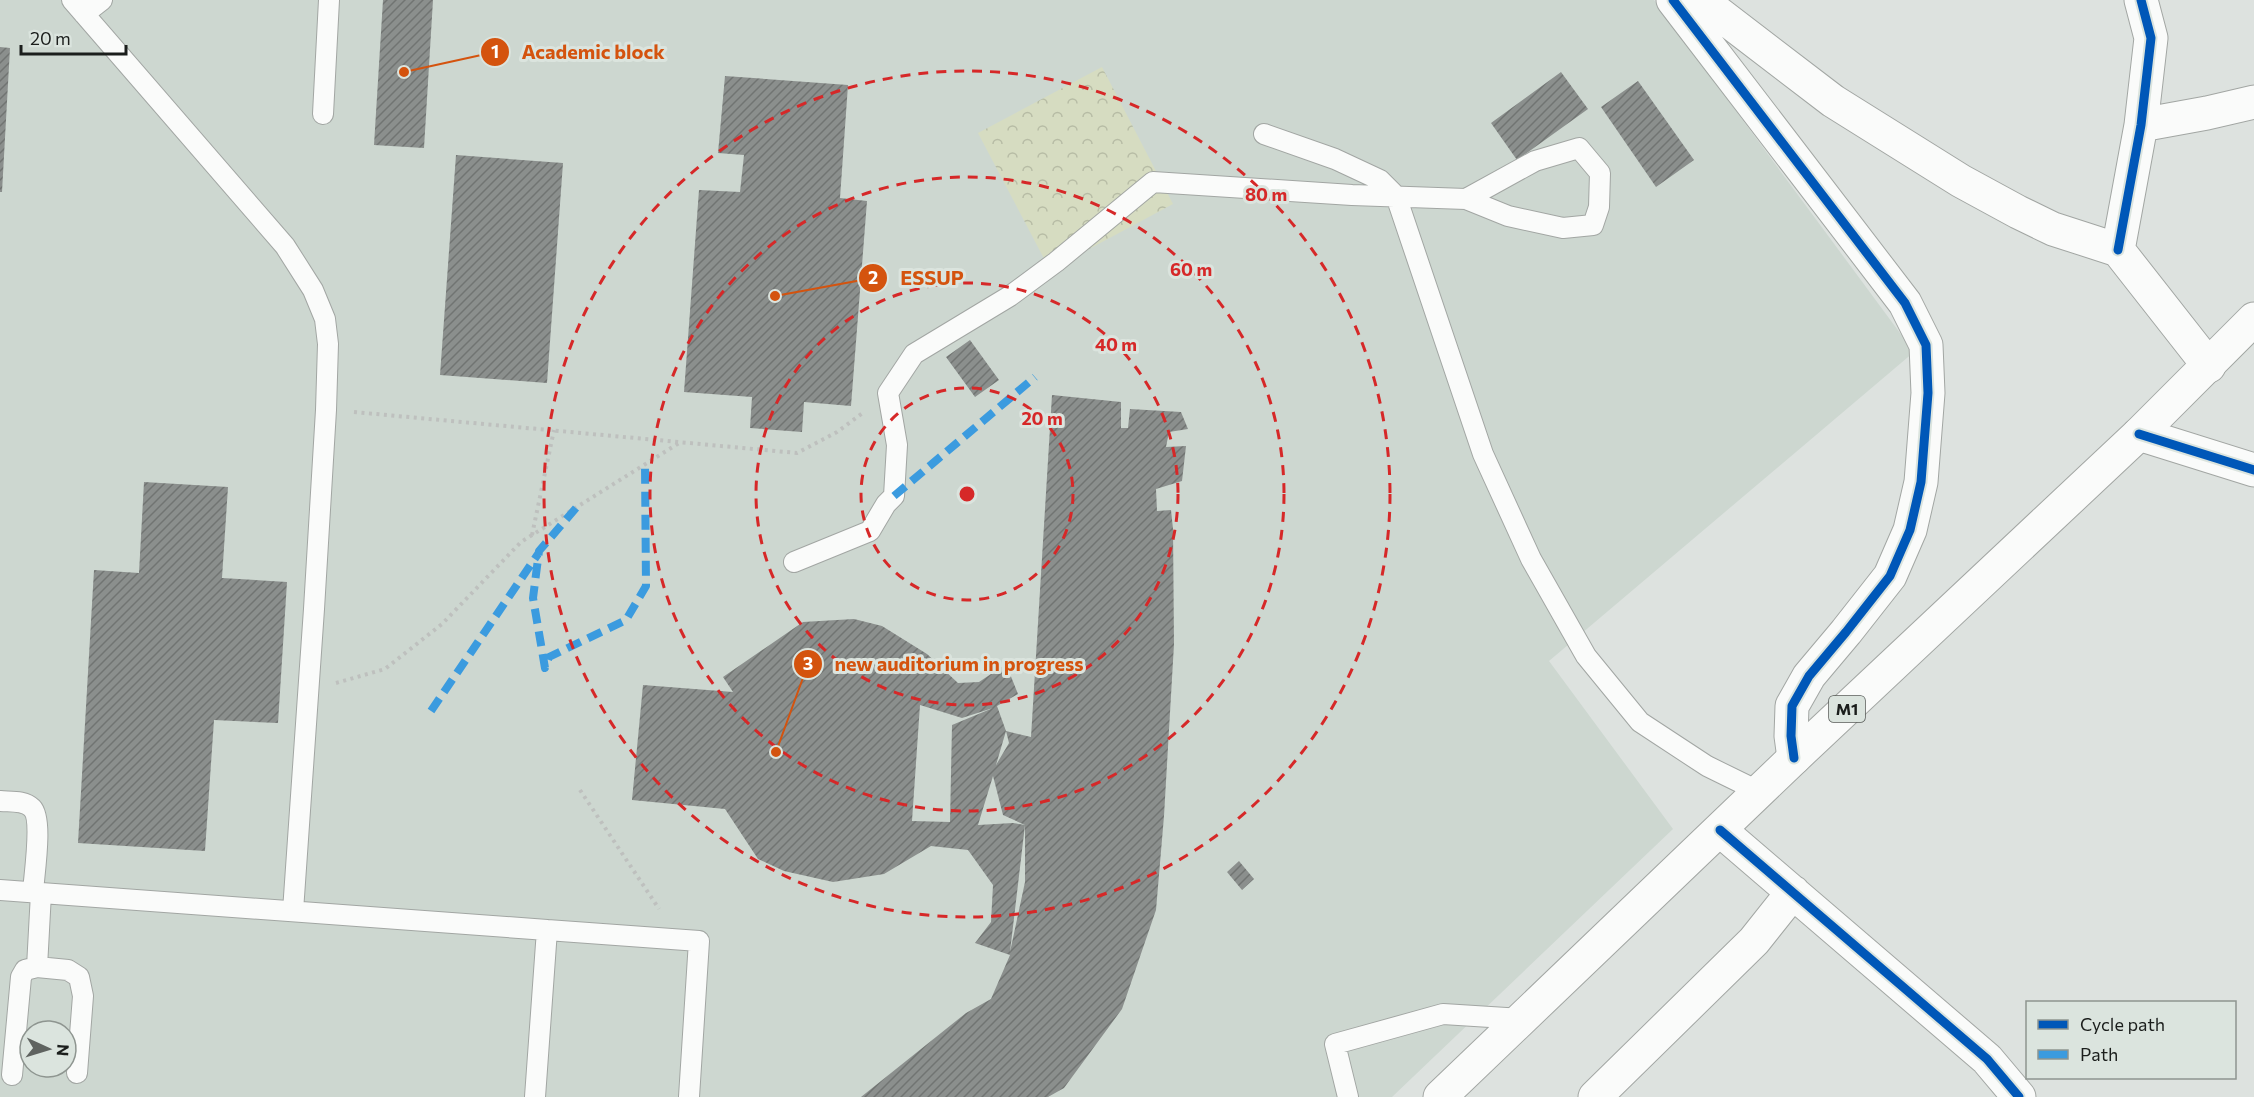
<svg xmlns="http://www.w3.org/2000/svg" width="2254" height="1097" font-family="Commissioner,sans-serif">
<defs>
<pattern id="park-crowns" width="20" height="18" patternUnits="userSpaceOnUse" patternTransform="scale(1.5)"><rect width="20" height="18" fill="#d6dcc1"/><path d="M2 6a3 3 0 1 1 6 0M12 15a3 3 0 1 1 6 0" fill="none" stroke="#b7bca5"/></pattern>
<pattern id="building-hatch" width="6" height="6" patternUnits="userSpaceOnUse" patternTransform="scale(1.5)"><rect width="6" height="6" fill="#8b8f8d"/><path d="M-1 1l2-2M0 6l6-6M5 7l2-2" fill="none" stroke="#717472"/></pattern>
</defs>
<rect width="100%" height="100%" fill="#dde2df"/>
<path fill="#cdd7d0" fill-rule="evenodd" d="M 0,0 L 1654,0 L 1914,352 L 1549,661 L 1673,829 L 1392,1097 L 0,1097 ZM 30,1031 L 66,1031 L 66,1067 L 30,1067 Z"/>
<path fill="url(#park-crowns)" d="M 1102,67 L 1173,204 L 1050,270 L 978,133 Z"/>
<path fill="url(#building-hatch)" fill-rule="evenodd" d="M 383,0 L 433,0 L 424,148 L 374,145 Z
M 0,47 L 10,48 L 2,192 L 0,192 Z
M 1561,72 L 1588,109 L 1517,160 L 1491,123 Z
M 725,76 L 848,85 L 840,198 L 867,201 L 851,406 L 804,402 L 802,432 L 750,428 L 752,397 L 684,392 L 699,190 L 740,192 L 744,155 L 718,153 Z
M 1638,81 L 1694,160 L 1656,187 L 1601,107 Z
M 456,155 L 563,163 L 547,383 L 440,375 Z
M 970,340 L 999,380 L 975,397 L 946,357 Z
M 1052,395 L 1121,402 L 1121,428 L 1128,428 L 1130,409 L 1181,412 L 1188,429 L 1169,432 L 1166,447 L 1186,446 L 1182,481 L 1156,489 L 1157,511 L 1171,510 L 1173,529 L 1174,644 L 1164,816 L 1156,910 L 1122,1009 L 1064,1088 L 1048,1097 L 861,1097 L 966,1013 L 991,999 L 1010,955 L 975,943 L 991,922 L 993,885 L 968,850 L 931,846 L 884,874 L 833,882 L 784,871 L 758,859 L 725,809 L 632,800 L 643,685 L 733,692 L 723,677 L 803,622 L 854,619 L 882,626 L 927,654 L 958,683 L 979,682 L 1006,664 L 1018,694 L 997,706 L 1006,731 L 996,765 L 1009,743 L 1006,731 L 1031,737 ZM 920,705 L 962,718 L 993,708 L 952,725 L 950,822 L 912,821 ZM 993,776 L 1003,815 L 1025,825 L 1013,823 L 978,825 ZM 1025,825 L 1025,882 L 1010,952 Z
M 144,482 L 228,487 L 222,578 L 287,582 L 278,723 L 214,720 L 205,851 L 78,843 L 94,570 L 139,573 Z
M 1239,861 L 1254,879 L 1242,890 L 1227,872 Z"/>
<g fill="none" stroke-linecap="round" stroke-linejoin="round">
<defs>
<path id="service" d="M 72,0 L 285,246 L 313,290 L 325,319 L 328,344 L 326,410 L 314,609 L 293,911
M 84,14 L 102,0
M 323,114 L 329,0
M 1264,134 L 1335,159 L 1380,180 L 1396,196 L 1483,454 L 1531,559 L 1586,656 L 1640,722 L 1707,766 L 1760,792
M 794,562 L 870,531 L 886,504 L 894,496 L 897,445 L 888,393 L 914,354 L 1010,296 L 1056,262 L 1153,182 L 1352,195 L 1466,199 L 1535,161 L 1579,148 L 1600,173 L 1599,207 L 1593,225 L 1563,228 L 1508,216 L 1466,199
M 0,801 C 10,802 24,800 32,808 C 43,819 34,875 33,892
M 0,890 L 547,930 L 535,1097
M 41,893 L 37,967 L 68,970 L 79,977 L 83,996 L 77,1073
M 547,930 L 699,941 L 689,1097
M 12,1075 L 21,977 L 25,970 L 37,967
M 1348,1097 L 1335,1044 L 1443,1014 L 1522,1019"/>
<path id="minor" d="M 1673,0 L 1905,303 L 1926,345 L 1928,393 L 1921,482 L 1910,530 L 1890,576 L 1846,632 L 1809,676 L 1792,706 L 1791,736 L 1794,758
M 1701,0 L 1833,101 L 1961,181 L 2018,212 L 2053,229 L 2118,250 L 2209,366
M 2141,125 L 2207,113 L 2254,102
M 2118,250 L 2141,125 L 2151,38 L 2141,0
M 2139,434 L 2254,470
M 1720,830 L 1987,1059 L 2019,1097
M 1595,1097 L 1754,941 L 1793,892"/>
<path id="trunk" d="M 1440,1097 L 1794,758 L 2139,434 L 2254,319"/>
</defs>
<use href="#service" stroke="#a2a6a3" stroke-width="22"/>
<use href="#minor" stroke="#a2a6a3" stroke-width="35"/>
<use href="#trunk" stroke="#a2a6a3" stroke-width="35"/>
<path stroke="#bec0be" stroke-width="4" stroke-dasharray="3 4.5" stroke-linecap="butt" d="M 354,412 L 797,453 L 837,432 L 864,412
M 532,535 L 554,430
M 336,683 L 385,669 L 442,624 L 521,542 L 679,443
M 580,790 L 659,909"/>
<use href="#service" stroke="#fafbfa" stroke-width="20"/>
<use href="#minor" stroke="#fafbfa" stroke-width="33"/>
<use href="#trunk" stroke="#fafbfa" stroke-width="33"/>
<path stroke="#3b9bdf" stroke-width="8" stroke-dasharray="15 8" stroke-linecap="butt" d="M 894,496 L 1035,377
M 576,508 L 539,551 L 533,598 L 545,668 L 549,657 L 626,620 L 646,586 L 645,465
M 431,711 L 538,554"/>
<defs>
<path id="cycleway" d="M 1673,0 L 1905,303 L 1926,345 L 1928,393 L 1921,482 L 1910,530 L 1890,576 L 1846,632 L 1809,676 L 1792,706 L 1791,736 L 1794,758
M 2118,250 L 2141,125 L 2151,38 L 2141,0
M 2139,434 L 2254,470
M 1720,830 L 1987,1059 L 2019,1097"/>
</defs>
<use href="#cycleway" stroke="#dbe4de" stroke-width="13"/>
<use href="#cycleway" stroke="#0057b8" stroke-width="9"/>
</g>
<g fill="none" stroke="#d62828" stroke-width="3" stroke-dasharray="10 8">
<circle cx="967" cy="494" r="106"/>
<circle cx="967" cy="494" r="211"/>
<circle cx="967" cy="494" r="317"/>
<circle cx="967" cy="494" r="423"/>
</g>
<g text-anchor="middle" stroke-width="6" stroke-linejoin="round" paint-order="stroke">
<rect fill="#dbe4de" stroke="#555956" stroke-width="1.5" x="1829" y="696" width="36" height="26" rx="4.5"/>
<g font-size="16" font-weight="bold" fill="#1b1e1c">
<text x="1847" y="715">M1</text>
</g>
</g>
<circle cx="967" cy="494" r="9" fill="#d62828" stroke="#dbe4de" stroke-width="3"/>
<g font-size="18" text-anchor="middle" font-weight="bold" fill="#d62828" stroke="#dbe4de" stroke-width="6" stroke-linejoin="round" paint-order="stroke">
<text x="1266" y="201">80 m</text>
<text x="1191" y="276">60 m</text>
<text x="1116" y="351">40 m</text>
<text x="1042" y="425">20 m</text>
</g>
<path fill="none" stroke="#d4530e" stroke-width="2" d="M404 72L495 52M775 296L873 278M776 752L808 664"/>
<g fill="#d4530e" stroke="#dbe4de" stroke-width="2">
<circle cx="404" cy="72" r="6"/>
<circle cx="775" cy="296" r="6"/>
<circle cx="776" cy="752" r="6"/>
<circle cx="495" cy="52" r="15"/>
<circle cx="873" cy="278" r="15"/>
<circle cx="808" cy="664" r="15"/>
</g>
<g font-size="18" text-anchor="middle" font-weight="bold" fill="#fff">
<text x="495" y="58">1</text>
<text x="873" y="284">2</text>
<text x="808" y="670">3</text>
</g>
<g font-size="20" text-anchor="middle" font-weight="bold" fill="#d4530e" stroke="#dbe4de" stroke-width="6" stroke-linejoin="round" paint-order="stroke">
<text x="593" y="59">Academic block</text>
<text x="932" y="285">ESSUP</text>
<text x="959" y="671">new auditorium in progress</text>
</g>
<rect x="2026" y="1001" width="210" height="78" fill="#dbe4de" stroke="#8e9590" stroke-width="1.5"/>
<rect x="2038" y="1020" width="30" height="9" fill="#0057b8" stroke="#8e9590" stroke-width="1.5"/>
<text x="2080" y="1031" font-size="18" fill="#1b1e1c">Cycle path</text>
<rect x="2038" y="1050" width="30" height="9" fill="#3b9bdf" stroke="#8e9590" stroke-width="1.5"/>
<text x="2080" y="1061" font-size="18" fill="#1b1e1c">Path</text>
<g transform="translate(48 1049) rotate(94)"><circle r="28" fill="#dbe4de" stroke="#8e9590" stroke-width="1.5"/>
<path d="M0-4.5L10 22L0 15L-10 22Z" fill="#5f6360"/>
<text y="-9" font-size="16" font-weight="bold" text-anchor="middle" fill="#1b1e1c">N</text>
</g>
<path d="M21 45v9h105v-9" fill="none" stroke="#1b1e1c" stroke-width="3"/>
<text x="30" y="45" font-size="18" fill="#1b1e1c" stroke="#dbe4de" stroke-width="4.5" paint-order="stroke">20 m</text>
</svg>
